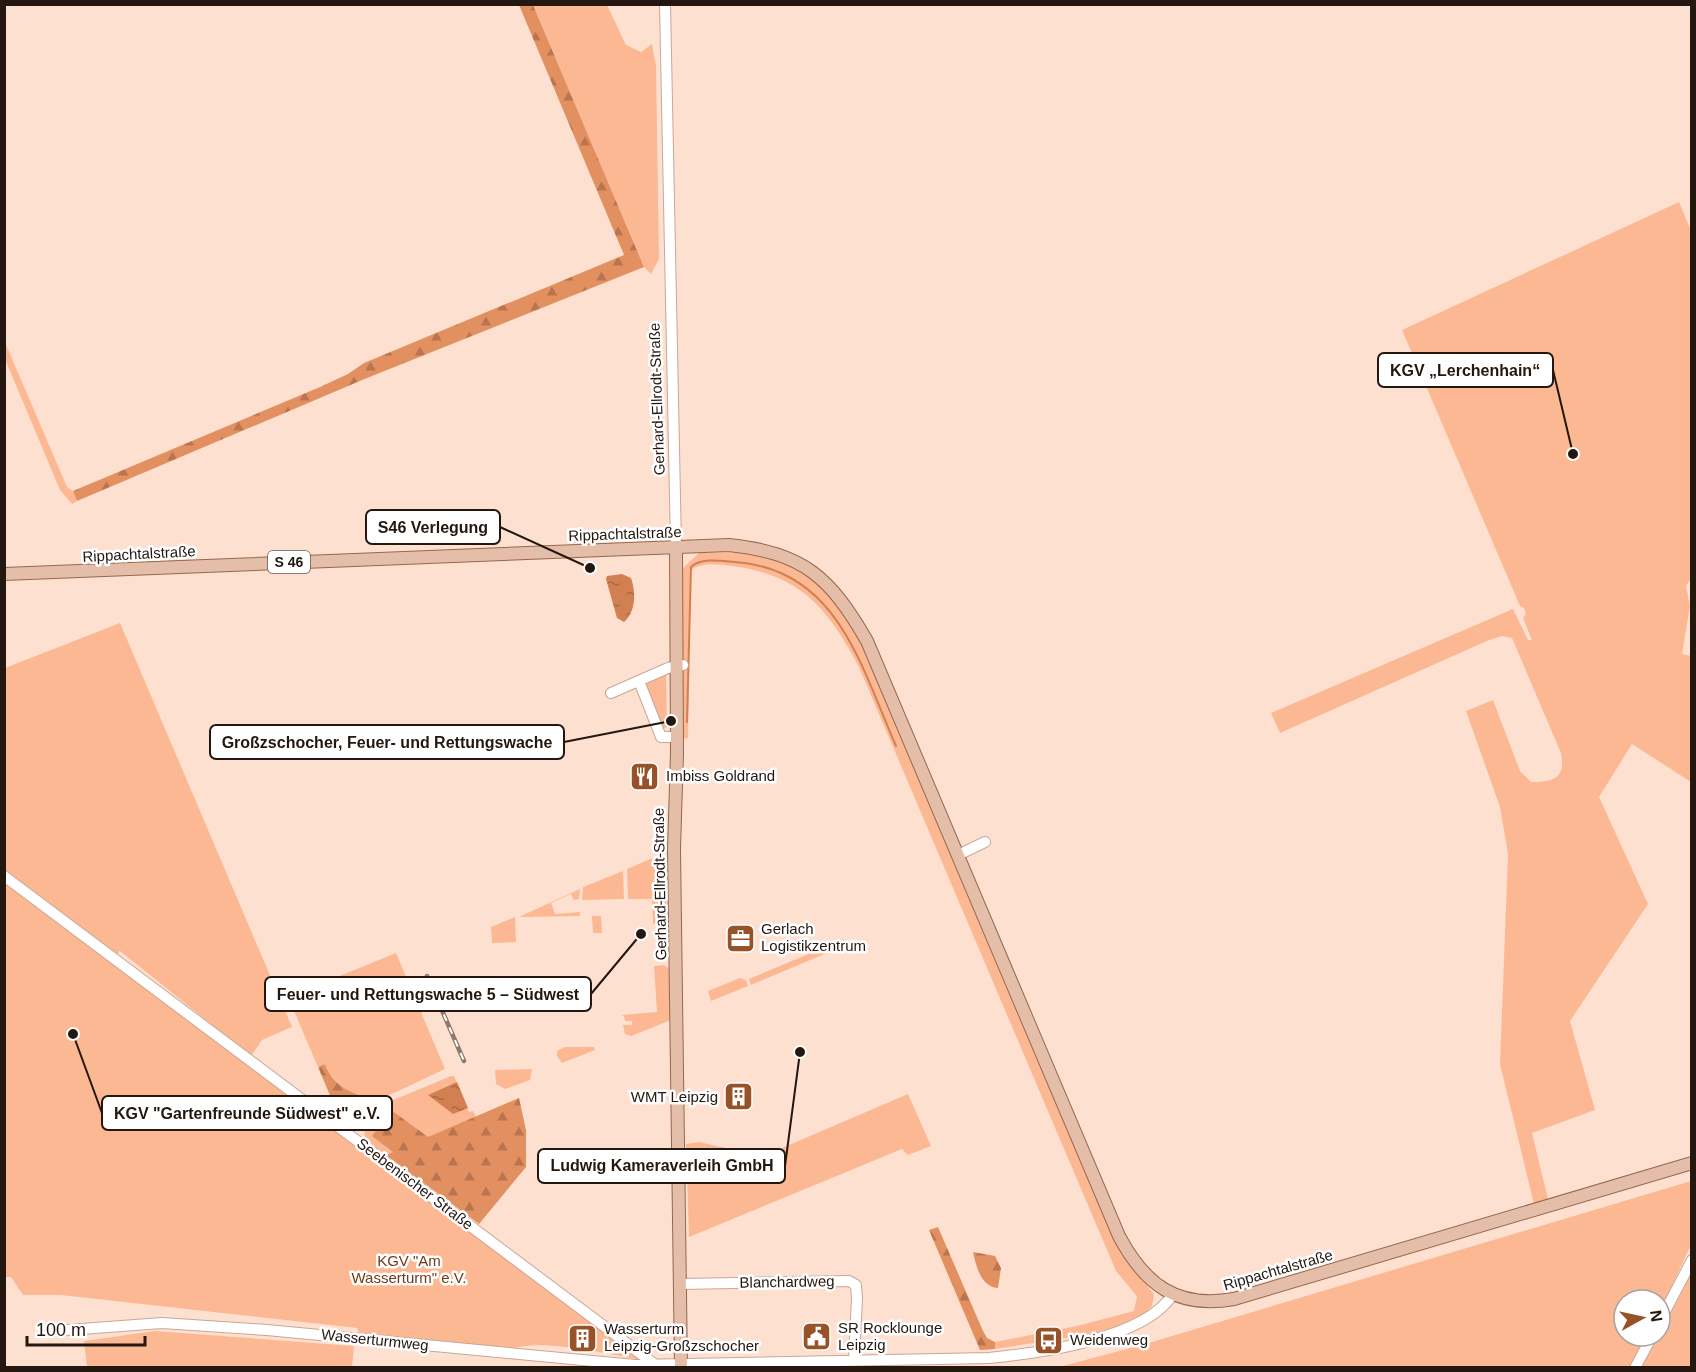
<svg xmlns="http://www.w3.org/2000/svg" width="1696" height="1372" font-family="Arial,sans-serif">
<defs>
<pattern id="forest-firs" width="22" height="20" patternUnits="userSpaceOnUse" patternTransform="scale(1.5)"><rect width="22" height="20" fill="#e39061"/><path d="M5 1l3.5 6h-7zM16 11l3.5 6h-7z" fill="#b8754f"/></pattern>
<pattern id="water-ripples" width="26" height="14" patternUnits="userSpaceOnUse" patternTransform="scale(1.5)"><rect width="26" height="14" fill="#d28051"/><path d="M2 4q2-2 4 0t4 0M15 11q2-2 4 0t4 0" fill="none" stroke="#aa6842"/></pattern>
</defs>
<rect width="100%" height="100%" fill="#fee0d1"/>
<path fill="#fcb892" d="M 533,5 L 607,5 L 626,45 L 641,52 L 652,44 L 656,66 L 659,259 L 651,274 L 644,267 Z
M 1679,202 L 1692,233 L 1692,577 L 1686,586 L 1690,606 L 1682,654 L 1691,656 L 1691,782 L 1632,744 L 1599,797 L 1648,904 L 1570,1021 L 1595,1110 L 1532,1133 L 1548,1199 L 1534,1204 L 1500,1064 L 1508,854 L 1500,807 L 1466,711 L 1493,700 L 1520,771 L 1531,782 C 1554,782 1566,778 1561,753 L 1512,638 L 1502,636 L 1489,640 L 1280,733 L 1271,713 L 1513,609 L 1528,640 L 1532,640 L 1523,618 L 1526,614 L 1524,608 L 1520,606 L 1402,330 Z
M 4,340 L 67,487 L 73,491 L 77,501 L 72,504 L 60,490 L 5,359 Z
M 746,552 C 806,565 824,584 857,634 L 1126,1260 L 1154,1294 L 1152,1306 L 1130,1328 L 995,1349 L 995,1342 L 1077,1326 L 1134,1311 L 1137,1296 L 1116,1271 L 859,667 C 828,608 801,575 732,566 C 719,564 701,562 691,570 L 688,738 L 681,739 L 682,569 L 699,553 Z
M 120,623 L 292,1027 L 262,1040 L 251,1056 L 120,951 L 111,962 L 643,1360 C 610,1355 545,1339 515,1348 L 360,1334 L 357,1328 L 61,1295 L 23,1295 L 11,1277 L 5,1277 L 5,668 Z
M 666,672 L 667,727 L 662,729 L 643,682 Z
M 655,857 L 666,860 L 668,924 L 653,924 L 652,899 L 628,899 L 627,869 Z
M 623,871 L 624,899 L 582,900 L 583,887 Z
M 580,889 L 579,899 L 574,900 L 571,894 L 551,903 L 555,914 L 580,912 L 580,916 L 519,917 Z
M 592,916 L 601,916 L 602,933 L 593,933 Z
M 515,917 L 516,942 L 492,943 L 491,927 Z
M 844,939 L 846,945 L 751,985 L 749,979 Z
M 396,953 L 445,1069 C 431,1075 387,1098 376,1099 C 354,1102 332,1082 325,1064 L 318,1067 L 288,997 Z
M 664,965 L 670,969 L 671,1020 L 631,1036 L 625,1034 L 623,1025 L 632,1025 L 632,1021 L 625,1021 L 624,1016 L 621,1015 L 657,1012 L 654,966 Z
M 740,978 L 746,980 L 748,986 L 711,1001 L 708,991 Z
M 565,1047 L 594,1047 L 595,1050 L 562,1063 L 557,1056 L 557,1051 Z
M 532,1069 L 530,1080 L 505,1089 L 496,1084 L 495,1070 Z
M 451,1076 L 454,1076 L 469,1112 L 473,1111 L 476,1117 L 386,1155 L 366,1141 L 364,1131 L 386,1103 Z
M 908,1094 L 931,1146 L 908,1155 L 902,1149 L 689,1237 L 686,1144 L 699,1142 L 739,1151 L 782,1148 Z
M 1691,1181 L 1691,1245 L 1660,1311 L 1660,1300 L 1624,1300 L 1624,1336 L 1647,1336 L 1631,1367 L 1055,1368 L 1142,1345 Z
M 1691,1270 L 1691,1367 L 1641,1368 L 1657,1336 L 1660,1336 L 1660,1331 Z
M 155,1331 L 354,1346 L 352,1367 L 87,1367 L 84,1341 Z"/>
<path fill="url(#forest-firs)" d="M 519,5 L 533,5 L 644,267 L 367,378 L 77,501 L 73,491 L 320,387 L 348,374 L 364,363 L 624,255 Z
M 325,1064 C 333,1086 351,1094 373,1099 L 360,1119 L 351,1122 L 337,1112 L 318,1067 Z
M 519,1098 L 526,1130 L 526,1167 L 479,1224 L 386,1155 L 393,1152 L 372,1136 L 391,1110 L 428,1137 Z
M 938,1227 L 983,1331 L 987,1338 L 995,1342 L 995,1349 L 980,1350 L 929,1230 Z
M 973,1252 L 995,1256 L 1001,1268 L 998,1288 C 981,1287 976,1266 973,1252 Z"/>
<path fill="url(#water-ripples)" d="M 622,574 L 631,578 C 636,592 636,612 624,622 L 617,618 L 606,579 L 607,576 Z
M 457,1082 L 468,1108 L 453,1114 L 428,1095 Z"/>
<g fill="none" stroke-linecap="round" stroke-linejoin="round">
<path stroke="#d28051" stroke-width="2" d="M 687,722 L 691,567 C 702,557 722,561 735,562 C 838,569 861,667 896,746"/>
<defs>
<path id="minor" d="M 665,4 L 676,547
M 639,681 L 661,737 L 676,737
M 611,693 L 668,668 L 683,665
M 958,855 L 985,842
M 4,876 L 653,1363
M 680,1284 L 849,1281 L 856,1285 L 857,1298 L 854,1359
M 1660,1321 L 1692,1260
M 68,1330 L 162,1323 L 267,1330 L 635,1365 L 989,1358 C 1039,1353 1145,1339 1173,1294
M 1635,1368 L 1652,1336"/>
<path id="major" d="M 676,547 L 677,753 L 674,849 L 681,1368
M 4,574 L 729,545 C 804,553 830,577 867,641 L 1119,1236 C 1145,1285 1177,1309 1234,1299 L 1692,1163"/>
</defs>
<use href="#minor" stroke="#c9a794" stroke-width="12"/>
<use href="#major" stroke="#95684e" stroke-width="14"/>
<use href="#minor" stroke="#fff" stroke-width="10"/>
<use href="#major" stroke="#e5bea9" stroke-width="12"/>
<defs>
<path id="rail" d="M 427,976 L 464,1061"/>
</defs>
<use href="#rail" stroke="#8d796e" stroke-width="4.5"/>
<use href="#rail" stroke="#fff" stroke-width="2" stroke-dasharray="7" stroke-linecap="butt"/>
</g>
<defs>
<symbol id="restaurant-square" viewBox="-11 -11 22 22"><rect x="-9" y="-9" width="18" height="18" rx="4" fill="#975227" stroke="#fff"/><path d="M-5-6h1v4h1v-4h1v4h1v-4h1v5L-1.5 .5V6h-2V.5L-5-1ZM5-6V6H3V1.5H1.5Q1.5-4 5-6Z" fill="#fff"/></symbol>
<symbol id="office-square" viewBox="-11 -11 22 22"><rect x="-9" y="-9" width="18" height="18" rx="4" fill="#975227" stroke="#fff"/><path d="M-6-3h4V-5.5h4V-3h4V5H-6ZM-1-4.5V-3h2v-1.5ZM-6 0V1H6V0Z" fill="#fff"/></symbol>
<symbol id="building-square" viewBox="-11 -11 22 22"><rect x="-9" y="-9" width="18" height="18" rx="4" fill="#975227" stroke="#fff"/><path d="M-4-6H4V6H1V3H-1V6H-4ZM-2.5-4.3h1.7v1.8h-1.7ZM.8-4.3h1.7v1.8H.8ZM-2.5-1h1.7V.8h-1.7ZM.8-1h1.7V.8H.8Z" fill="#fff"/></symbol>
<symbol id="civic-square" viewBox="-11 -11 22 22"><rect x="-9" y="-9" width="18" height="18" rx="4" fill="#975227" stroke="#fff"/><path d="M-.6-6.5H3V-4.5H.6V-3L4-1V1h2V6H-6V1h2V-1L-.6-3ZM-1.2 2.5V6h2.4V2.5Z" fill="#fff"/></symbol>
<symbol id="bus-square" viewBox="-11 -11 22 22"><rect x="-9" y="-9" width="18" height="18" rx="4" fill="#975227" stroke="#fff"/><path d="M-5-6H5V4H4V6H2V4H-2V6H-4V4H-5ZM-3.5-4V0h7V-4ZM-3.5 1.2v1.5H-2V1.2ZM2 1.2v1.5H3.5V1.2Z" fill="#fff"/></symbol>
</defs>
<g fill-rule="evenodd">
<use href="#restaurant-square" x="628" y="760" width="33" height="33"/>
<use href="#office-square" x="724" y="922" width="33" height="33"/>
<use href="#building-square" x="722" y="1080" width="33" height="33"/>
<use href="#civic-square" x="800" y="1320" width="33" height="33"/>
<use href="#building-square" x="566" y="1322" width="33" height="33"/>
<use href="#bus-square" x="1032" y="1324" width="33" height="33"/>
</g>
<g text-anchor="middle" stroke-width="5" stroke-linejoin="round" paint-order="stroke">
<rect fill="#fff" stroke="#655d58" stroke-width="1.5" x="268" y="551" width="42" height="22" rx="4.5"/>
<g font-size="14" font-weight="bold" fill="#231710">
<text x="289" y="567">S 46</text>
</g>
<g font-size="15" fill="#231710" stroke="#fff">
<text transform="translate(657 399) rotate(-92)" y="5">Gerhard-Ellrodt-Straße</text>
<text transform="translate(625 534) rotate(-2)" y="5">Rippachtalstraße</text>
<text transform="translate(139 554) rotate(-3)" y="5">Rippachtalstraße</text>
<text transform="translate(660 884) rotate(-91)" y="5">Gerhard-Ellrodt-Straße</text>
<text transform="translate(415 1184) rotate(37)" y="5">Seebenischer Straße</text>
<text transform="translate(1278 1270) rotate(-16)" y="5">Rippachtalstraße</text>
<text transform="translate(787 1282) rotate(-1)" y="5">Blanchardweg</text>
<text transform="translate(375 1340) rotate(6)" y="5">Wasserturmweg</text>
</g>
<g font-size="15" fill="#231710" stroke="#fff" text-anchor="start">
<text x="666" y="781">Imbiss Goldrand</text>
<text x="761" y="934">Gerlach<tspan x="761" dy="17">Logistikzentrum</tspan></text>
<text x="718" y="1102" text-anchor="end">WMT Leipzig</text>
<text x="838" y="1333">SR Rocklounge<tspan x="838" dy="17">Leipzig</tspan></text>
<text x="604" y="1334">Wasserturm<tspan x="604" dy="17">Leipzig-Großzschocher</tspan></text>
<text x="1070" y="1345">Weidenweg</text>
</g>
<g font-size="15" fill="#703a18" stroke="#fff">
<text x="409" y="1266">KGV "Am<tspan x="409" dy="17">Wasserturm" e.V.</tspan></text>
</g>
</g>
<path fill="none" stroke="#231710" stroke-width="2" d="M1573 454L1553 370M590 568L500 527M671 721L564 742M641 934L591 994M73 1034L102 1113M800 1052L785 1166"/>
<g fill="#231710" stroke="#fff" stroke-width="2">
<circle cx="1573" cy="454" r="6"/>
<circle cx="590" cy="568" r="6"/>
<circle cx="671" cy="721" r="6"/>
<circle cx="641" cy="934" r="6"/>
<circle cx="73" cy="1034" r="6"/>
<circle cx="800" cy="1052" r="6"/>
</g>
<g fill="#fff" stroke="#231710" stroke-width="2">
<rect x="1378" y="353" width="175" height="34" rx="6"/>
<rect x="366" y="510" width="134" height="34" rx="6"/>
<rect x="210" y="725" width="354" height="34" rx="6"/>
<rect x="265" y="977" width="326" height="34" rx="6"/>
<rect x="102" y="1096" width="290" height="34" rx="6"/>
<rect x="538" y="1149" width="247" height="34" rx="6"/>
</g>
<g font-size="16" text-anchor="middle" font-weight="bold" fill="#231710">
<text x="1465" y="376">KGV „Lerchenhain“</text>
<text x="433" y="533">S46 Verlegung</text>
<text x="387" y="748">Großzschocher, Feuer- und Rettungswache</text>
<text x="428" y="1000">Feuer- und Rettungswache 5 – Südwest</text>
<text x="247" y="1119">KGV "Gartenfreunde Südwest" e.V.</text>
<text x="662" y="1171">Ludwig Kameraverleih GmbH</text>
</g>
<rect width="1696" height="1372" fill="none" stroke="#231710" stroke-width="12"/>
<g transform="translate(1642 1318) rotate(82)"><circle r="28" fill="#ffffff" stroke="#a7a29f" stroke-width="1.5"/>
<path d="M0-4.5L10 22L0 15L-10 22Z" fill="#975227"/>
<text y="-9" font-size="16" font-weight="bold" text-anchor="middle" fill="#231710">N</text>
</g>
<path d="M27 1336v9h118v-9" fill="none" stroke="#231710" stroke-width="3"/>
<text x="36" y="1336" font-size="18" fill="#231710" stroke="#ffffff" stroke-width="4.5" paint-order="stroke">100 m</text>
</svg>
